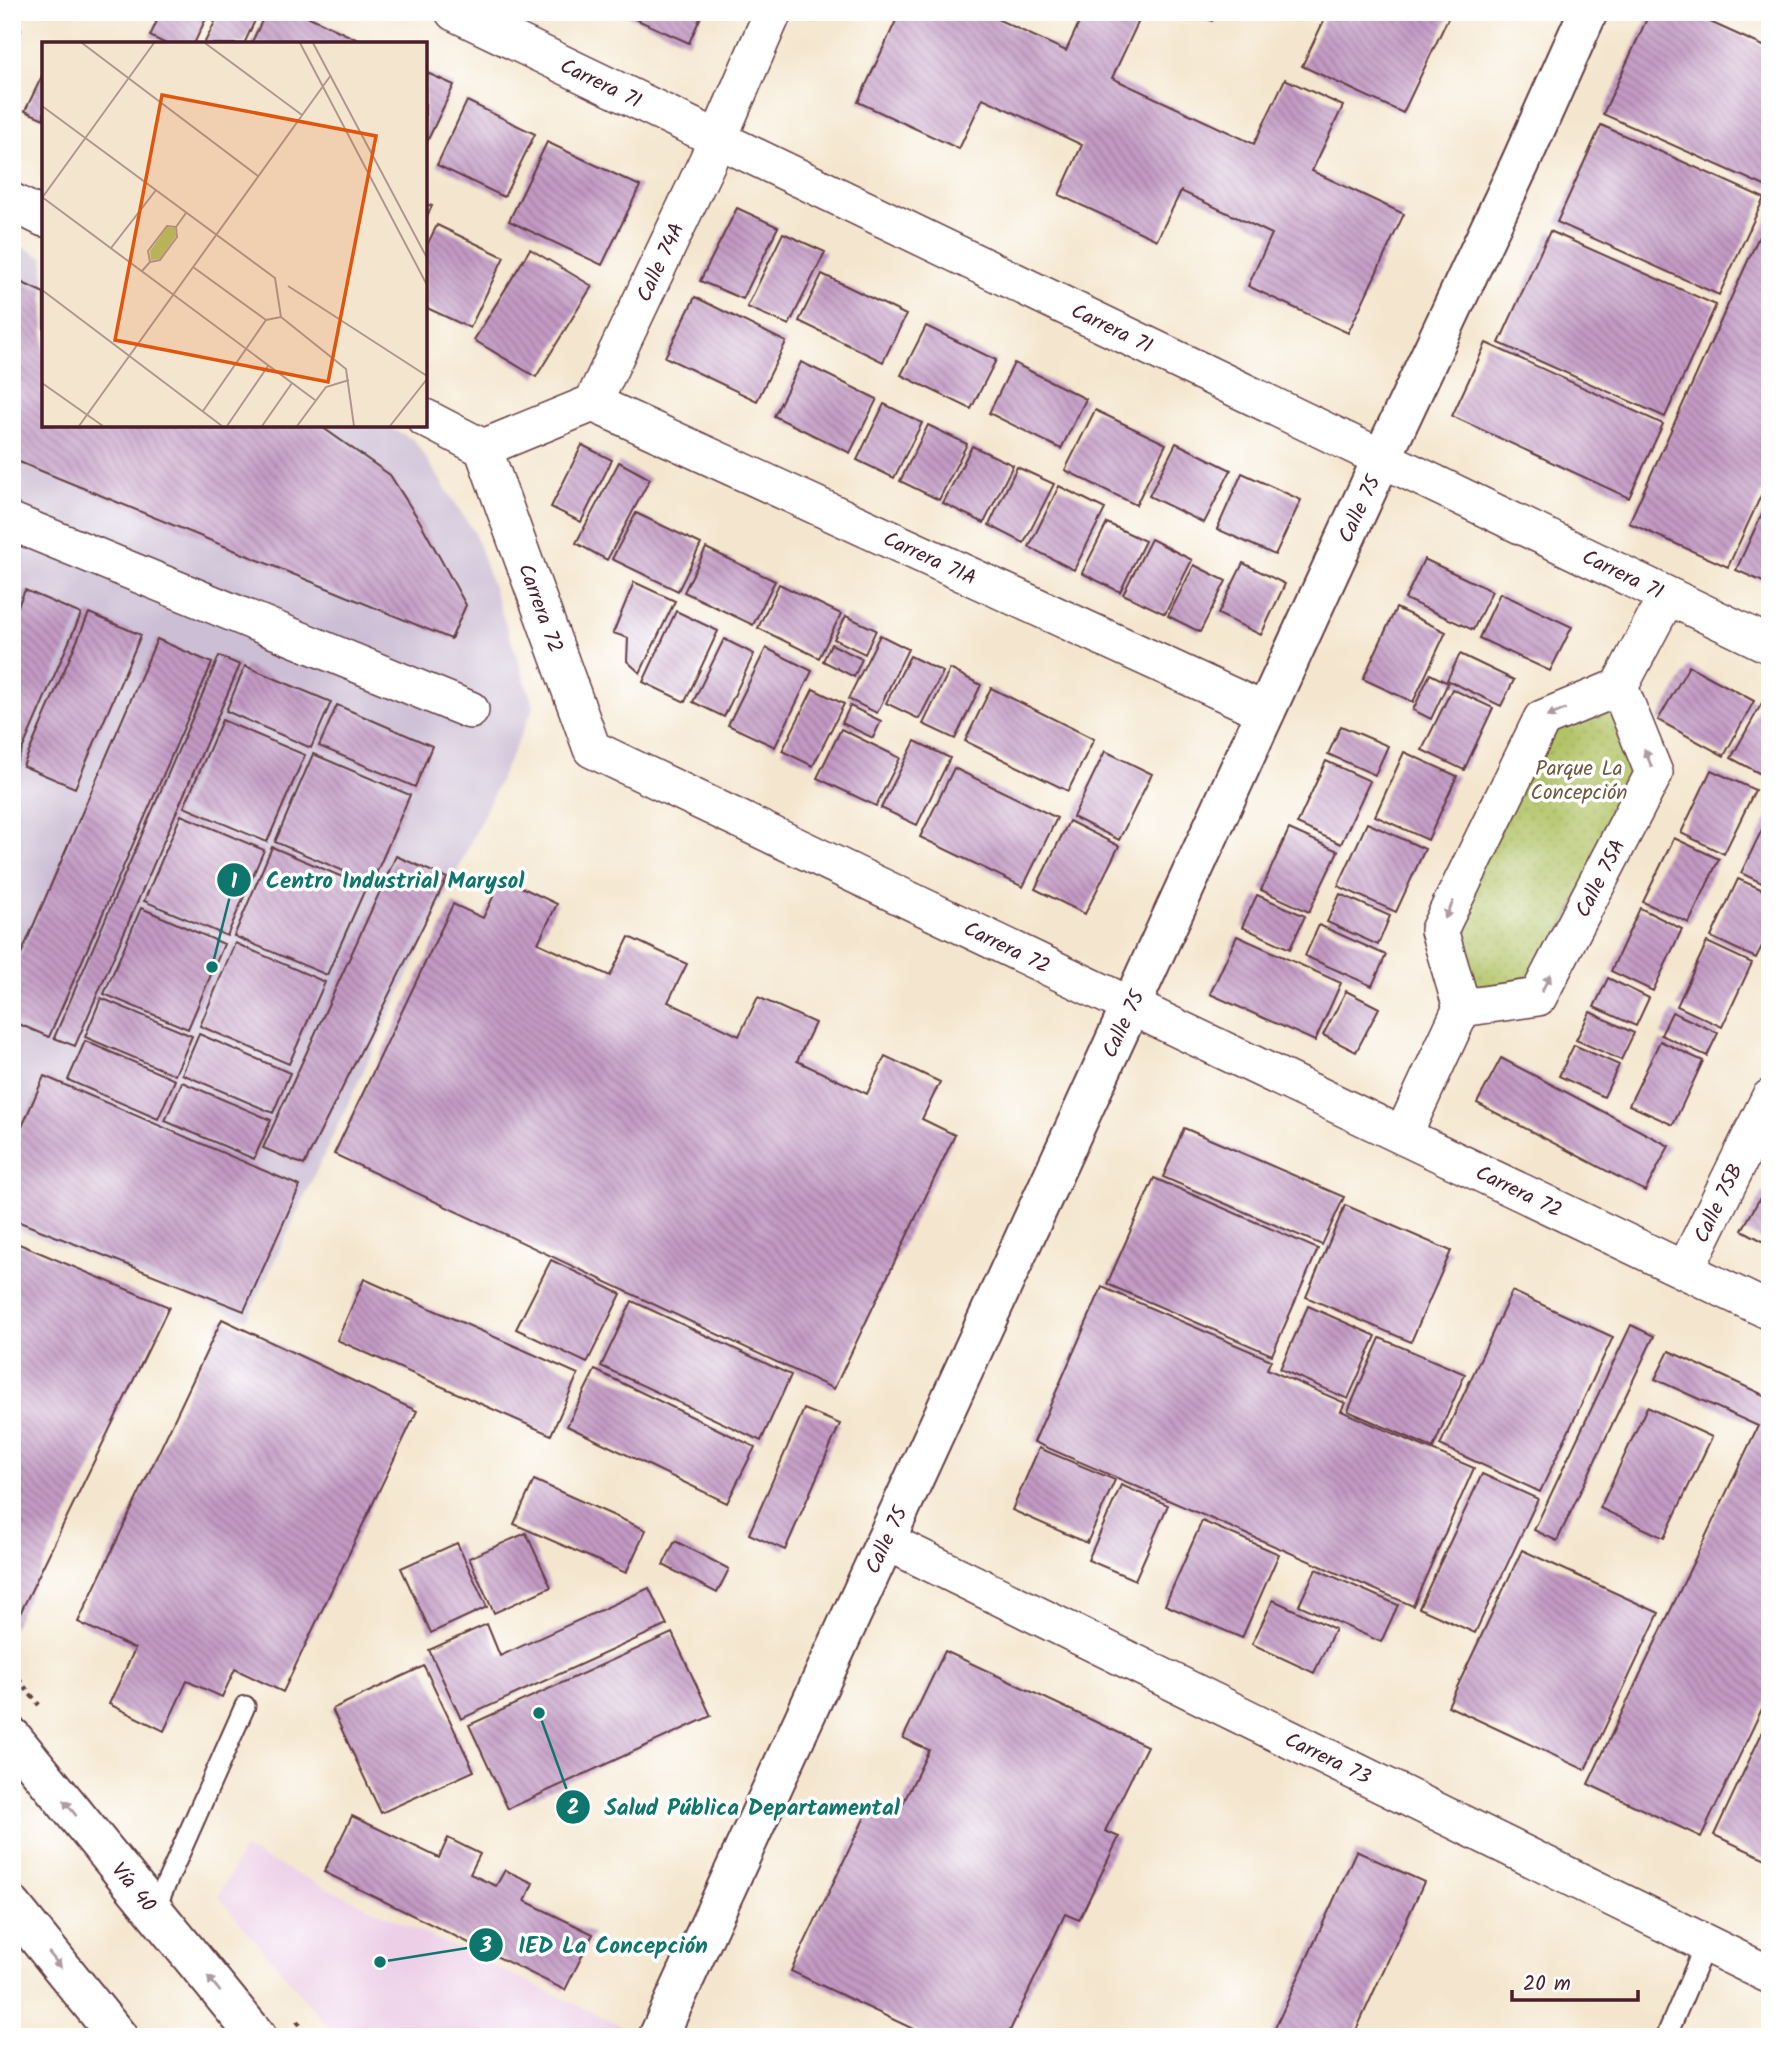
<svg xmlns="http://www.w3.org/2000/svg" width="1782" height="2049" font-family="Kalam,sans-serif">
<defs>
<pattern id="park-dots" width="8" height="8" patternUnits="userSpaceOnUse" patternTransform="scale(1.75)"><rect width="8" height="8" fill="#b2c366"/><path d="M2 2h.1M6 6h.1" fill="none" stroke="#9ba759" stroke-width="1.8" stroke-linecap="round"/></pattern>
<pattern id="building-back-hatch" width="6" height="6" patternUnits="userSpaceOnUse" patternTransform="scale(1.75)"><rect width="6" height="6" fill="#c29ac4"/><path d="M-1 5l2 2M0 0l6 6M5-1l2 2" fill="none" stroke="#a07d9f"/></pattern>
</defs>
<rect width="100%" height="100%" fill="#fff"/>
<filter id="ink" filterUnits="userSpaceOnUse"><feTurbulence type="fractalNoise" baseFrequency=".0143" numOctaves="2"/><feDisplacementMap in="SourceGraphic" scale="14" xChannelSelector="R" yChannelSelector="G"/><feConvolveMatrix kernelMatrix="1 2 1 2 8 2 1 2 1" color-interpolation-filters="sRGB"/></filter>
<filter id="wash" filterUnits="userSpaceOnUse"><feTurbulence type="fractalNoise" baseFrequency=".00686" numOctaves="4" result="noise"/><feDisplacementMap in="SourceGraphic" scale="28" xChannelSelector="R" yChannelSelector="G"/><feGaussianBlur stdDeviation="1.57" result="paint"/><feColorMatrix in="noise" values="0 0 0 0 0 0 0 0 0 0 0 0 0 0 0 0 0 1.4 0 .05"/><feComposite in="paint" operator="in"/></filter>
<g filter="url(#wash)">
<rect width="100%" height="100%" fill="#f4e6ce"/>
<path fill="#edd0e8" d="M 244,1849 L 628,2029 L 625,2037 L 337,2037 L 218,1896 Z"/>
<path fill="#ccbed4" d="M 12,242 L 44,258 L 44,425 L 384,425 L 414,440 L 474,532 L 534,707 L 247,1319 L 12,1227 Z"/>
<path fill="url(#park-dots)" stroke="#7e7148" stroke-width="2" d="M 1614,700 L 1640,771 L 1533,989 L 1469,996 L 1450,930 L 1548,726 Z"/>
<g id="blocks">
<path fill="url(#building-back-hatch)" d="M 161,12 L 209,12 L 194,44 L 166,44 L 150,36 Z
M 220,12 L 259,12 L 244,44 L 204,44 Z
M 266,12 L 299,12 L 360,41 L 358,44 L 251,44 Z
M 627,12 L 703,12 L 689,43 L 626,15 Z
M 900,12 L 982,12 L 1066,51 L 1084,12 L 1143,12 L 1112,78 L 1254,144 L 1285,79 L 1343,106 L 1312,171 L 1404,214 L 1348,333 L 1248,286 L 1272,234 L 1181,191 L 1157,240 L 1059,195 L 1082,145 L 983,98 L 959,149 L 858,102 Z
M 1194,12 L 1216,12 L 1212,21 Z
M 1328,12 L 1451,12 L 1403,113 L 1302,66 Z
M 1650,12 L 1688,12 L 1770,49 L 1769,188 L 1603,114 Z
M 12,26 L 21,30 L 12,48 Z
M 44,72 L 44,119 L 25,111 Z
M 425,72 L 454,85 L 425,146 Z
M 467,101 L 535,134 L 504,197 L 437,165 Z
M 1601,125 L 1764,198 L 1719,295 L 1557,222 Z
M 547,142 L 640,186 L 602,265 L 509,221 Z
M 425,204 L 432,206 L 425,220 Z
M 737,208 L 778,227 L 743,299 L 700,281 Z
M 1770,212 L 1770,476 L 1728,567 L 1629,523 Z
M 437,225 L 504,257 L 470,328 L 425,307 L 425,249 Z
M 1550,231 L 1716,305 L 1665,417 L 1499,343 Z
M 783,233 L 825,252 L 789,325 L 747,307 Z
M 530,249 L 592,286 L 536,377 L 474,340 Z
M 822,274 L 906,315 L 883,362 L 799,321 Z
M 12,278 L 44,293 L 44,425 L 319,425 L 390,475 L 419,520 L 466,605 L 451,639 L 12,459 Z
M 695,297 L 786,342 L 757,401 L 665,357 Z
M 926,326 L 996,360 L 971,409 L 901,375 Z
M 1486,343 L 1663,424 L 1629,498 L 1452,416 Z
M 801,362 L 877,399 L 850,453 L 774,416 Z
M 1014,363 L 1086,399 L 1061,449 L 989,413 Z
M 884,404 L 922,423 L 894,478 L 857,460 Z
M 1095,410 L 1166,444 L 1136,505 L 1065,470 Z
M 928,425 L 967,444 L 939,500 L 900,481 Z
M 1176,443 L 1231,470 L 1204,523 L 1149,496 Z
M 582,445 L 612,460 L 581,522 L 551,507 Z
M 972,446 L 1013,465 L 984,523 L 943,503 Z
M 619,462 L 650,479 L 607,560 L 576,543 Z
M 1017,467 L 1054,484 L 1024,543 L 989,525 Z
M 1242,473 L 1301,500 L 1275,555 L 1217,529 Z
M 1059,486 L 1105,509 L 1074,570 L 1029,547 Z
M 1770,496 L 1770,585 L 1736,570 Z
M 636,513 L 701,544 L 678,591 L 612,559 Z
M 1107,523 L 1145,541 L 1120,592 L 1082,573 Z
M 1151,539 L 1192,560 L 1165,614 L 1123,594 Z
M 706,548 L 775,581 L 753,625 L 684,592 Z
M 1424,559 L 1492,591 L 1473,630 L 1405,599 Z
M 1243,563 L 1285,584 L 1261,635 L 1218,614 Z
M 1194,565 L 1226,581 L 1200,632 L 1168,616 Z
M 634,582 L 675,601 L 640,673 L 627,661 L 628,638 L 613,633 Z
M 779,584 L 841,614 L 819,658 L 758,628 Z
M 25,590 L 81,614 L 12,773 L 12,619 Z
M 1500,593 L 1572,627 L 1550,671 L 1479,638 Z
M 1396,608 L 1446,632 L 1413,702 L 1363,679 Z
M 676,611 L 718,631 L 685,702 L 643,682 Z
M 89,613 L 141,635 L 75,788 L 23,766 Z
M 846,616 L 876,630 L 865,654 L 834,639 Z
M 880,635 L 908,649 L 877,713 L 848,699 Z
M 157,639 L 212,663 L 49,1037 L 12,1021 L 12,975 Z
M 724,639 L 754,654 L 724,717 L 693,702 Z
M 831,644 L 862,659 L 854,677 L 823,661 Z
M 766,648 L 812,671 L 775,747 L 728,725 Z
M 1460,654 L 1514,680 L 1501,706 L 1447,680 Z
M 219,656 L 240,665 L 75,1046 L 54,1038 Z
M 910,656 L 943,672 L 919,719 L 886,703 Z
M 245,666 L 331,702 L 311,748 L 226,711 Z
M 1689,666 L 1754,701 L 1724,756 L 1658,720 Z
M 950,669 L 981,685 L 955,739 L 923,724 Z
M 1430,674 L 1448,683 L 1431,719 L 1413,710 Z
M 991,688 L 1094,739 L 1068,791 L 965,741 Z
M 813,689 L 844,704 L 813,766 L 782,751 Z
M 1452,689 L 1493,708 L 1464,770 L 1422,750 Z
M 1763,701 L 1770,705 L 1770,779 L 1731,758 Z
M 337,705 L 432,746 L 415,787 L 319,746 Z
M 850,706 L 881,721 L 873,738 L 842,723 Z
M 222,720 L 305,755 L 267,842 L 184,807 Z
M 1341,726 L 1388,746 L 1375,775 L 1328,754 Z
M 841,729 L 900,758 L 876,806 L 817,778 Z
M 915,741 L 950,758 L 917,825 L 881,808 Z
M 1105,751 L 1152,774 L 1119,840 L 1073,817 Z
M 1404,752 L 1457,776 L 1428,840 L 1375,816 Z
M 313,754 L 410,795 L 372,883 L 275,842 Z
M 1326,761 L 1370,781 L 1341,844 L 1297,824 Z
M 954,768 L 1057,818 L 1023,887 L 920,837 Z
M 1711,770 L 1755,790 L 1724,854 L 1681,833 Z
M 1770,813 L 1770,887 L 1741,873 Z
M 181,815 L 264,850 L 227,936 L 144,901 Z
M 1069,821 L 1119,846 L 1085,914 L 1035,889 Z
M 1367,823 L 1425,849 L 1396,912 L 1338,886 Z
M 1289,829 L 1338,851 L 1309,912 L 1261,890 Z
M 1674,838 L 1719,859 L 1689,923 L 1643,902 Z
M 272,847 L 366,887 L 327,975 L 234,936 Z
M 396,856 L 447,878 L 304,1165 L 263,1148 Z
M 502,878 L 557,904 L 538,943 L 610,976 L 629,937 L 687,964 L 668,1002 L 739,1036 L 758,997 L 815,1023 L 797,1061 L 867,1094 L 885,1056 L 940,1082 L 922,1119 L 955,1135 L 834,1389 L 334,1154 L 453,904 L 483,918 Z
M 1738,879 L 1770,893 L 1770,930 L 1756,958 L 1711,937 Z
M 1340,894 L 1390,916 L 1378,945 L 1327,922 Z
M 1257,895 L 1305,916 L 1290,949 L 1242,927 Z
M 141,908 L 224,944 L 188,1029 L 104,994 Z
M 1640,908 L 1682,929 L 1653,991 L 1611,971 Z
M 1319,925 L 1386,955 L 1372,986 L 1305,956 Z
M 1237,936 L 1341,983 L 1315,1041 L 1210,994 Z
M 1707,942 L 1752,963 L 1722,1027 L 1677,1006 Z
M 235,943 L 325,982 L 289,1064 L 200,1026 Z
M 1608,978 L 1649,998 L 1636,1026 L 1594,1007 Z
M 1346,991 L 1379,1008 L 1356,1052 L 1323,1035 Z
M 101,998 L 192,1036 L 175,1075 L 85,1037 Z
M 1590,1012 L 1634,1033 L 1621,1060 L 1576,1040 Z
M 1672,1012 L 1718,1033 L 1707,1056 L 1661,1035 Z
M 199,1034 L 290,1073 L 273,1113 L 182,1074 Z
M 85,1041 L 175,1080 L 158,1119 L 68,1080 Z
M 1660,1041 L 1703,1061 L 1673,1125 L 1629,1105 Z
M 1574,1045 L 1619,1065 L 1604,1097 L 1559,1076 Z
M 1501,1058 L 1669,1146 L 1645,1191 L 1477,1103 Z
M 44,1076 L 300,1186 L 244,1311 L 12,1219 L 12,1150 Z
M 182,1082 L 271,1120 L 254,1159 L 165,1121 Z
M 1184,1128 L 1344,1197 L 1322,1245 L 1163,1177 Z
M 1154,1178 L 1318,1249 L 1272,1355 L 1107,1284 Z
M 1770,1180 L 1770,1245 L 1742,1230 Z
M 1345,1205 L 1451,1251 L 1411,1342 L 1306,1297 Z
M 12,1241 L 169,1307 L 12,1630 Z
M 551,1260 L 621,1294 L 587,1363 L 516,1329 Z
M 364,1279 L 578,1374 L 551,1435 L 337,1340 Z
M 1102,1287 L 1271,1360 L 1267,1369 L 1345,1403 L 1341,1411 L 1474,1468 L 1413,1606 L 1034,1442 Z
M 1512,1291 L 1613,1337 L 1540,1492 L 1440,1445 Z
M 632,1301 L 791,1375 L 761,1441 L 601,1366 Z
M 1308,1306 L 1376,1336 L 1348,1399 L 1280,1369 Z
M 222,1319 L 417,1411 L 283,1692 L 235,1669 L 222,1697 L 187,1681 L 164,1731 L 109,1704 L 135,1649 L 78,1622 Z
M 1631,1325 L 1654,1336 L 1557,1541 L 1534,1530 Z
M 1380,1338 L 1465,1374 L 1433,1448 L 1348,1411 Z
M 1669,1351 L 1770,1398 L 1770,1692 L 1701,1837 L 1588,1784 L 1758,1426 L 1655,1379 Z
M 595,1370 L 755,1447 L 727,1503 L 567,1426 Z
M 1647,1407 L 1712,1437 L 1664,1538 L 1600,1508 Z
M 804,1409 L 840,1424 L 785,1550 L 749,1534 Z
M 1039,1448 L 1115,1480 L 1087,1543 L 1012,1510 Z
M 1482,1474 L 1538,1499 L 1475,1633 L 1419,1608 Z
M 534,1480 L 646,1530 L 626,1573 L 514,1524 Z
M 1121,1485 L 1168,1505 L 1135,1580 L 1088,1560 Z
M 1202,1521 L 1279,1554 L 1242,1638 L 1165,1605 Z
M 526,1533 L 551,1587 L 494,1613 L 469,1558 Z
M 675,1541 L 729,1569 L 717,1593 L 663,1565 Z
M 457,1543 L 487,1607 L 431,1633 L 401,1568 Z
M 1522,1550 L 1659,1613 L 1585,1770 L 1448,1706 Z
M 1316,1569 L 1398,1605 L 1381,1642 L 1299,1605 Z
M 649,1588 L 667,1625 L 461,1719 L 429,1650 L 487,1624 L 500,1656 Z
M 1273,1600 L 1335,1629 L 1314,1673 L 1252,1644 Z
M 672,1633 L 711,1716 L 508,1809 L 469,1725 Z
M 945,1651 L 1147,1746 L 1105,1831 L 1119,1837 L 1079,1920 L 1065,1914 L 1007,2037 L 930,2037 L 791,1971 L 871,1804 L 897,1816 L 929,1750 L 903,1738 Z
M 424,1666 L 474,1771 L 381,1813 L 332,1709 Z
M 1770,1716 L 1770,1861 L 1714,1835 Z
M 352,1816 L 439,1858 L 448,1838 L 480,1854 L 470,1874 L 496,1886 L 505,1870 L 533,1883 L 525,1901 L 593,1934 L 565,1990 L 324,1872 Z
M 1356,1851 L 1424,1882 L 1353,2037 L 1271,2037 Z"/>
</g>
</g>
<g filter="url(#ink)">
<use href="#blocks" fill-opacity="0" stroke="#643d43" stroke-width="2"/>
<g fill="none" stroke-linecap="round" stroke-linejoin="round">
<defs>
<path id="lane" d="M 154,1911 L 245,1706
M 1666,2037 L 1706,1943"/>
<path id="street" d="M 454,12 L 1770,645
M 12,202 L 44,218
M 593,403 L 1266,712
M 425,418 L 483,448 L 592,749 L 1770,1311
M 483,448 L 593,403 L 718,139 L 773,12
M 12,522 L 470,710
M 1462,1008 L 1538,997 L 1654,773 L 1619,687
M 1403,1135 L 1462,1008 L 1439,930 L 1542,719 L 1619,687 L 1667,596
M 1685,1270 L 1770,1098
M 886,1541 L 1770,1975"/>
<path id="secondary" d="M 658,2037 L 1382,458 L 1520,164 L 1588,12"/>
<path id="highway" d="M 12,1737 L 257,2037
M 12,1906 L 118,2037"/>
</defs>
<use href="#lane" stroke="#643d43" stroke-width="23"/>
<use href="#street" stroke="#643d43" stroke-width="40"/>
<use href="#secondary" stroke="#643d43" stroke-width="42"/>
<use href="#highway" stroke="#643d43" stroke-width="42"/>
<path stroke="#643d43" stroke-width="4.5" stroke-dasharray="5 5" stroke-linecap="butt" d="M 12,1671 L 39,1705
M 297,2021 L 309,2037"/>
<use href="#lane" stroke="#fff" stroke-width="19"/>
<use href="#street" stroke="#fff" stroke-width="37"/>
<use href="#secondary" stroke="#fff" stroke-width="38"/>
<use href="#highway" stroke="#fff" stroke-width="38"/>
</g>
<defs><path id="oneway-solid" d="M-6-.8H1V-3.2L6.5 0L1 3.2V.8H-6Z" transform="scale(1.75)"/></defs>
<g fill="#ae9aa0">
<use href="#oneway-solid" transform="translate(1556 713) rotate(157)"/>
<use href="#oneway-solid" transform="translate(1648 758) rotate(-112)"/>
<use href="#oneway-solid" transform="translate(1449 910) rotate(116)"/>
<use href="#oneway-solid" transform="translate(1546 983) rotate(-63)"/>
<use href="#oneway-solid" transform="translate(70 1808) rotate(-129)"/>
<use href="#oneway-solid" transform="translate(55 1960) rotate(51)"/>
<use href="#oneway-solid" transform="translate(214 1984) rotate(-129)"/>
</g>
</g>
<g text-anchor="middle" stroke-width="7" stroke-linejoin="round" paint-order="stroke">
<g font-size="21" fill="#4a1f2b" stroke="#fff">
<text transform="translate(601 83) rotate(26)" y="7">Carrera 71</text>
<text transform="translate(660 262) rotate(-65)" y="7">Calle 74A</text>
<text transform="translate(1112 328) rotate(26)" y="7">Carrera 71</text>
<text transform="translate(1359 509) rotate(-65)" y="7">Calle 75</text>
<text transform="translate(930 558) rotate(25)" y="7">Carrera 71A</text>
<text transform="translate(1623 574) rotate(26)" y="7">Carrera 71</text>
<text transform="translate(541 608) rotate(70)" y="7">Carrera 72</text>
<text transform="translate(1600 878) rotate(-63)" y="7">Calle 75A</text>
<text transform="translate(1007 947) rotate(26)" y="7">Carrera 72</text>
<text transform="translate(1123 1024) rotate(-65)" y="7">Calle 75</text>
<text transform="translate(1519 1191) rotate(26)" y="7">Carrera 72</text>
<text transform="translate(1718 1203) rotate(-64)" y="7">Calle 75B</text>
<text transform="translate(886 1540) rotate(-65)" y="7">Calle 75</text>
<text transform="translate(1328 1758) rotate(26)" y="7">Carrera 73</text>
<text transform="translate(134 1887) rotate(51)" y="7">Vía 40</text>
</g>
<g font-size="21" fill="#6e5840" stroke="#fff">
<text x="1579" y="775">Parque La<tspan x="1579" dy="24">Concepción</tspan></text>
</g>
</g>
<g transform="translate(42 42)">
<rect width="385" height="385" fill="#f4e6ce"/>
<path d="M 125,185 L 133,186 L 134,194 L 118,217 L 109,218 L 108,209 Z" fill="#b2c366"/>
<path fill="none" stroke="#b0968d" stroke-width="2" d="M 40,1 L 216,134M 163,1 L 260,73M 258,1 L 385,243M 271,1 L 385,216M 0,64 L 233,236 L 239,275 L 304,327 L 312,384M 0,155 L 273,358M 0,156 L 112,1M 69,206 L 114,148M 108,220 L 106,209 L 125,184 L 134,185M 151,225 L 224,278M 100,229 L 108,220 L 118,218 L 135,195 L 134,185 L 144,171M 246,244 L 385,334M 0,248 L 180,384M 0,341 L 61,384M 161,369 L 224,278 L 239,275M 37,384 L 289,33M 185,384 L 226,324M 220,384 L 250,341M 255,384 L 284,345 L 307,338M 348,384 L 385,337"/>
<path fill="#e0560e" fill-opacity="0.15" stroke="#e0560e" stroke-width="3.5" d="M 120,53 L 334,94 L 286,340 L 73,298 Z"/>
<rect width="385" height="385" fill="none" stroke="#4a1f2b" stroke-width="3.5"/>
</g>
<path fill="none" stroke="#0f766e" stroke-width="2.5" d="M212 967L234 880M539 1713L573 1807M380 1962L486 1945"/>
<g fill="#0f766e" stroke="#fff" stroke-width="2.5">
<circle cx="212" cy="967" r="7"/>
<circle cx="539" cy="1713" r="7"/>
<circle cx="380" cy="1962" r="7"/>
<circle cx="234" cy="880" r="18"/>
<circle cx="573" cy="1807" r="18"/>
<circle cx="486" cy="1945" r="18"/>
</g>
<g font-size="21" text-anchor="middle" font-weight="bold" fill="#fff">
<text x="234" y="888">1</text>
<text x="573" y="1814">2</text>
<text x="486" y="1952">3</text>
</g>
<g font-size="23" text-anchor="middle" font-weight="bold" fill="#0f766e" stroke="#fff" stroke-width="7" stroke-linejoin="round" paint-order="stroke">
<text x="395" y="888">Centro Industrial Marysol</text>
<text x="752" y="1815">Salud Pública Departamental</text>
<text x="613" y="1953">IED La Concepción</text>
</g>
<rect width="1782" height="2049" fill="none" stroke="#fff" stroke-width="42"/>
<path d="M1512 1990v10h126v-10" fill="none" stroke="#4a1f2b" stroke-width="3.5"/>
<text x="1523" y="1990" font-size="21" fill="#4a1f2b" stroke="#ffffff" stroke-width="5" paint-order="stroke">20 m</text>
</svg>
